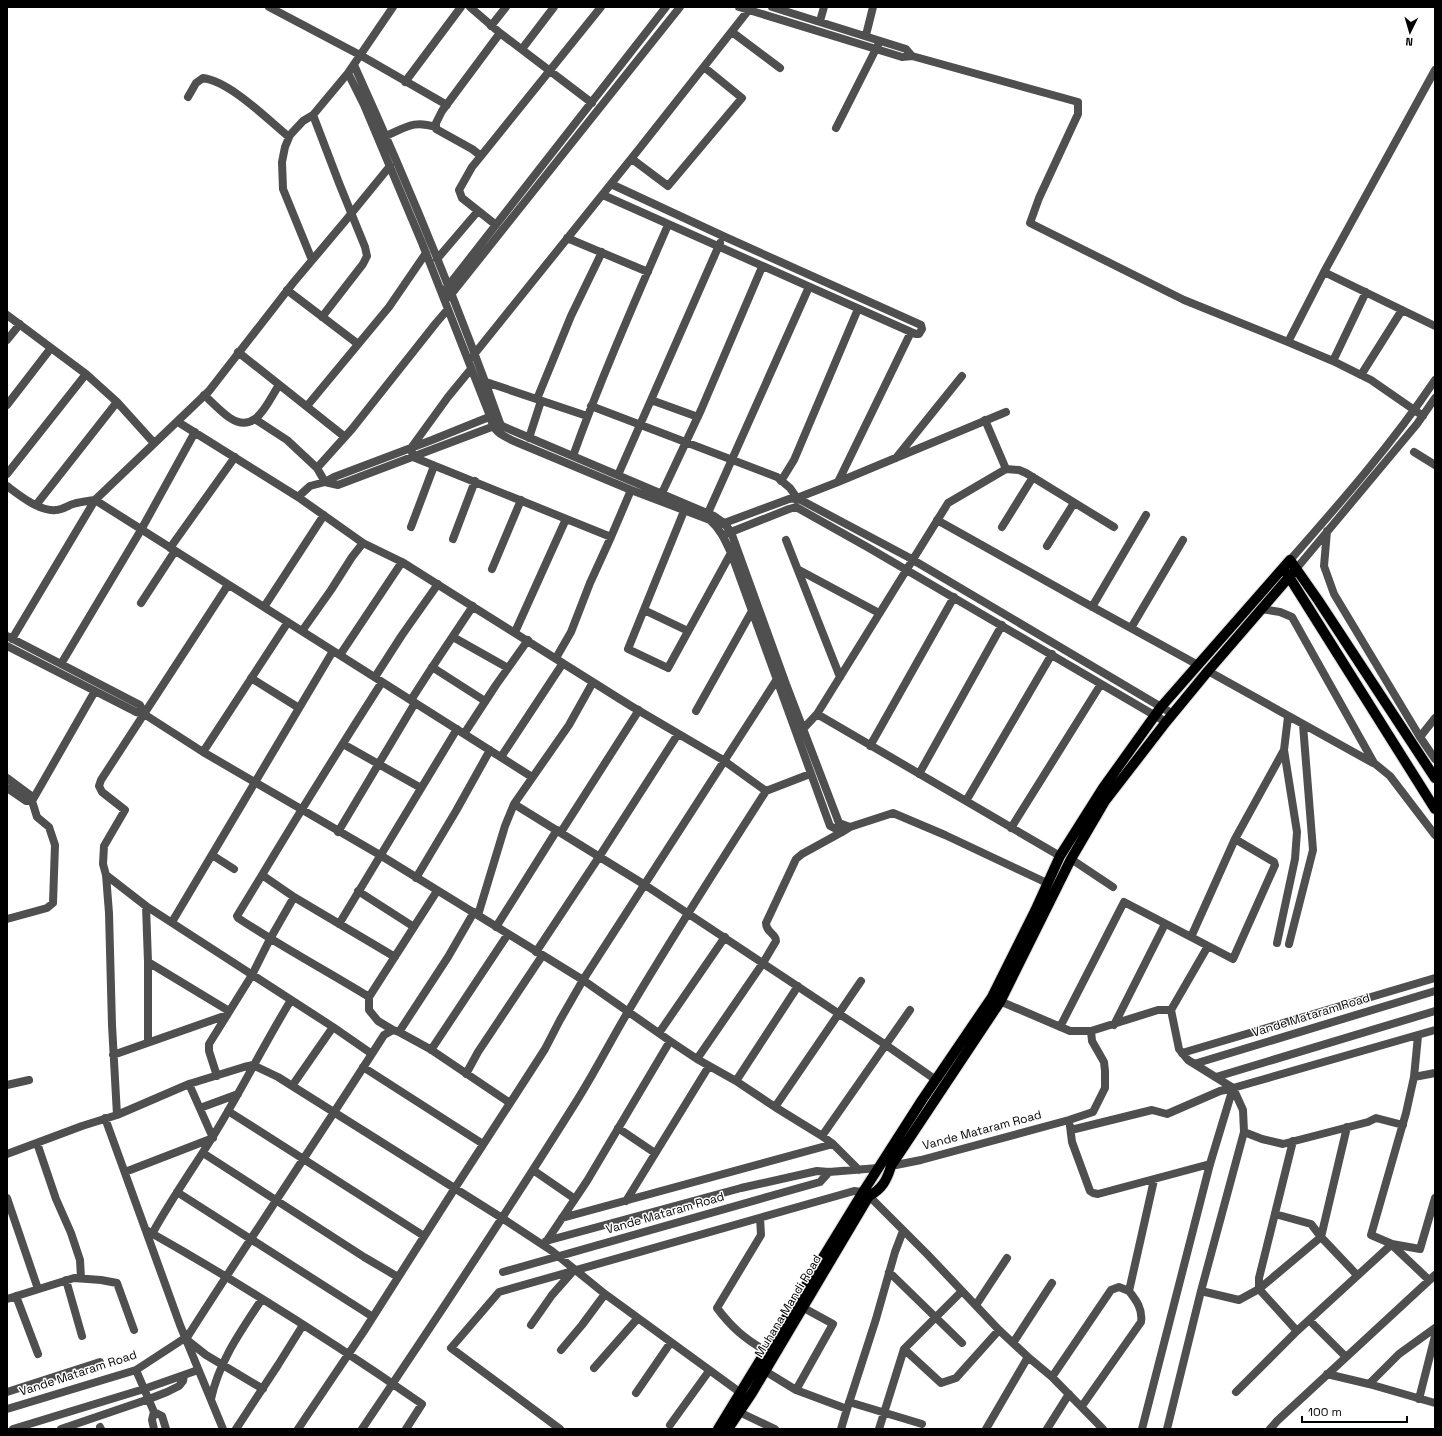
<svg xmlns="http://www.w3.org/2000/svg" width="1442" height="1436" font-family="'Space Grotesk',sans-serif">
<rect width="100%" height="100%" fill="#fff"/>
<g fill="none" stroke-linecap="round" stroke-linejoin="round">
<defs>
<path id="major" d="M 1286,572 L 1435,809
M 718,1429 L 863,1192 L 922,1100 L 992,997 L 1035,911 L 1060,856 L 1103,788 L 1161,707 L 1290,560 L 1318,600 L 1435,778
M 728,1429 L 752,1393 L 869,1196 C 882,1189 887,1180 891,1166 L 1000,1002 L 1071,859 L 1105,801 L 1166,722 L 1208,671 L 1296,569"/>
</defs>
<use href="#major" stroke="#dbdbdb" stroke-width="12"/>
<path stroke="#4f4f4f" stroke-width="8" d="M 269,7 L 360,55 L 447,105
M 470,7 L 500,33 L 592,103
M 739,7 L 902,57 L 912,56 L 1078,102 L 1078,114 L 1039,198 L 1030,223 L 1184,300 L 1288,342 L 1333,361 L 1371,380 L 1423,416
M 772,7 L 906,49 L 912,56
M 820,21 L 824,7
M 491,26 L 506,7
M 732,32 L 780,68
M 866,35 L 873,7
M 522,49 L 554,7
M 354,65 C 407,182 457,302 500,423 L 502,426 L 523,435 L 714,516 L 724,523 L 731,532 L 786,684 L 839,823 L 850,827
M 348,73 L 364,105 L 422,243 L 490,416 C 494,433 501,435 516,442 L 631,490 L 710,520 C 721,530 725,540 731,553 L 830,826 L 842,832 L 850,827 L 893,813 L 945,835 L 1047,883
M 405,82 L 461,7
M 188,97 L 196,83 L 203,78 C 231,82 267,119 289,137
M 313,115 L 339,183 L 365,247 L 367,256 L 363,264 L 322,317
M 836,128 L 878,45
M 386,136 C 407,127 413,120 436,127
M 481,156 L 601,7
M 632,159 L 668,186 L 742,98 L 704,67
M 603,195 L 911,332 L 916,334 L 919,334 L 922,329 L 921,325 L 723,236 L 611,184
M 496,225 L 462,198 L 459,190 L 472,167 L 481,156 L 472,149 L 436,129 L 436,123 L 442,111 L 500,33
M 567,238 L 648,272
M 437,259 L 478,211
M 312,260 L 283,189 L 282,162 L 285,147 L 290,135 L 303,121 L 313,115 L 348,73 L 393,7
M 1324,272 L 1435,70
M 287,290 L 358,344
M 445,290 L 666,7
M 449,297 L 680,7
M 448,309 L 436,323 L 352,429 L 317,468 L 325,482 L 338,485 L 497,425
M 7,315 L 86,374 L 117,402 L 154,443
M 7,340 L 20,324
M 1288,342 L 1324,272 L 1435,326
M 238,352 L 345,437
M 472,357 L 639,149 L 751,7
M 1333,361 L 1366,292
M 471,369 L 448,397 L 411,448 L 413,457 L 611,537
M 1361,375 L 1402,310
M 486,382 L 587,416
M 204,395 C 212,402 221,412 230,418 C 256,435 267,403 279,385
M 537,399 L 571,316 L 602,252
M 651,400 L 698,417
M 7,405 L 51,348
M 307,406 L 389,307 L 426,253
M 591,406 L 777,477 L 790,488 L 797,498
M 255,419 L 287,440 L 317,468
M 985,420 L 1006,469
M 178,422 L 298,497 L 363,543 L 402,562 L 631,706 L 723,760 L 766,791 C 719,864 673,936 629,1010 C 611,1040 595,1072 576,1102 C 507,1212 435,1321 362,1429
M 529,438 L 541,401
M 1414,452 L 1435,465
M 573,456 C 601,378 635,301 668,225
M 896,458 L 962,376
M 7,474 L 86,374
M 618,475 L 720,243
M 781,481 L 794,460 L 858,309
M 838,482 L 1006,412
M 7,486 C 19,495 40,512 56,510 C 62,510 67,506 73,504 C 80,502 88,501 95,500 L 209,391 L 293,283 L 346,220 L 390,166
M 662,493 L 701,410 L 762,267
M 298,497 L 310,486 L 325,482 L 334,477 L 432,440 L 494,415
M 797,500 L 797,498 L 838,482 L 911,332
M 36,505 L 117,402
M 684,511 L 628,649 L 668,668 L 731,553
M 708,513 L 809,287
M 937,520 L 1078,599 L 1198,665
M 719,525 L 789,499 L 797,498 L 908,557 L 1173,714
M 411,527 L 434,466
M 1002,527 L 1033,477
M 1327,531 L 1324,566 L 1334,594 L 1420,737 L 1435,759
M 726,534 L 789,509 L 796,507 L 869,548 L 1166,722
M 453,539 L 475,481
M 786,540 L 840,677
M 1047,546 L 1074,503
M 170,548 L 235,457
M 1290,560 C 1341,502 1392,444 1435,380
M 492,569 L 521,500
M 1296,569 L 1417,424 L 1435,398
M 799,570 L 879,613
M 141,603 L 175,551
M 264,607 L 324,515
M 1092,607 L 1146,515
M 1261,609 L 1280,612 L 1292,617 L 1374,763 L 1390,776 L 1435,835
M 644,610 L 688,631
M 1131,628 L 1183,540
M 302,631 L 331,590 L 352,557 L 363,543
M 515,632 L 566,519
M 7,636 L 140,705 L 144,714
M 453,637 L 508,668
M 12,639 L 95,500 L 532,777
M 7,646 L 136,712 L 144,714 L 203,752 L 380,855 L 583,980 L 670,1041 L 697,1059 L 736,1081 L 775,1107 L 822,1136 L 833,1144 L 859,1170
M 340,655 L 402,562
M 556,658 L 571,632 L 590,583 L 611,537 L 631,490
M 61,664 L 141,530 L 195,432
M 432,667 L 485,701
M 1208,671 L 1373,763
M 375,677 L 402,635 L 438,584
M 251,678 L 299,708
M 382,682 C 341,746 301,810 262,875 L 294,897 L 395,957
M 411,700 L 431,669 L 473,606
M 696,711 L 752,611
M 817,714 L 1060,856
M 799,729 L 803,729 L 817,714 L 948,503 L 1006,469 L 1019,470 L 1026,473 L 1114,527
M 464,734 L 496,685 L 528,640
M 1420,737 L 1435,718
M 343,744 L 421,788
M 870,746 L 954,597
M 203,752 L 288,622
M 501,757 L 563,663
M 919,774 L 1002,625
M 7,778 L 30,795 L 32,801 L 26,801 L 7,788
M 766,791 L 810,774
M 966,801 L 1052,654
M 514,804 L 645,885 L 886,1045 L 936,1080
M 1011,828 L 1101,684
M 338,832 L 415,703
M 561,832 L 639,710
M 212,855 L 234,869
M 1071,859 L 1113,887
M 106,875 L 146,906 L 333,1027 L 372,1054
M 262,875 L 237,916 L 238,918 C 280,946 325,970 369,997
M 416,878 L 456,811 L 490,750
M 358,891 L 414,927
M 437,891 L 369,997 L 369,1010 L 378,1021 L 393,1030 L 399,1032 L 430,1049 L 510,1103
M 146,906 L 148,962 L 229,1011
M 478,915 L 505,826 L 514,804 L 569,725 L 593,682
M 7,919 L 47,908 L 53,903 L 55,845 L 49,827 L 37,817 L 32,801 L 95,691
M 172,922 L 333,651
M 339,924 L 457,729
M 496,927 L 557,830
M 1191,937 L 1233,959 L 1275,865 L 1274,862 L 1235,839
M 1277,943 L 1295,859 L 1297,832 L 1284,750
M 1289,944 L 1313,850 L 1303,725
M 1208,946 L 1171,1010 L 1179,1049 L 1188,1060 L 1233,1088 L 1243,1110 L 1244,1132 L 1262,1139 L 1283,1144 L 1368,1122 L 1376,1118 L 1403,1125
M 536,952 L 599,857 L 678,734
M 148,962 L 148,1042
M 995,999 L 1070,1031 L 1091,1031 L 1158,1010 L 1171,1010
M 1114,1025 L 1165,924
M 1060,1027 L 1124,902 L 1191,937 L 1235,839 L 1284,750 L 1288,717
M 399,1032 L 448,957 L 474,912
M 659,1033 L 725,937
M 1418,1036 L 1414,1077 L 1406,1113 L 1371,1235 L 1392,1244 L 1420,1249 L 1435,1198
M 431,1050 L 508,934
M 1182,1053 L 1435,978
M 113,1055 L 227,1015
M 697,1059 L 763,963 L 776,941 C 776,933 766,933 766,923 L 796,859 L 802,854 L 842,832
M 1194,1064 L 1435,991
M 363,1067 L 483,1144
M 466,1074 L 478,1052 L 542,956
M 217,1076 L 209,1051 L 209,1044 L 252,975 L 270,939 L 294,897
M 1216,1077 L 1435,1011
M 1414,1077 L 1435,1073
M 736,1081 L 798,986
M 7,1085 L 29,1080
M 292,1086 L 333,1027
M 775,1107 L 861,981
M 200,1108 L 238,1094
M 228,1111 L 424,1236
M 117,1115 L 112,1025 L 109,913 L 106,875 L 103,864 L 104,846 L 125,810 L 102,792 L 99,786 L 101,780 L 228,585
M 105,1118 L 180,1325 L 223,1429
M 1070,1126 L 1072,1142 L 1090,1191 L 1093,1193 L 1098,1194 L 1210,1164
M 618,1128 L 655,1153
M 1071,1130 L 1152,1110 L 1167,1114 L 1220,1091 L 1233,1088 L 1435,1030
M 1244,1132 L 1201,1291 L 1239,1300 L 1259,1289 L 1321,1237 L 1357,1275
M 822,1136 L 910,1010
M 1293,1141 L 1259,1278 L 1259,1289 L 1297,1331
M 37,1143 L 56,1199 L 71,1233 L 80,1260 L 81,1278
M 203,1153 L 364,1257 L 398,1277
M 7,1154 L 82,1126 L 117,1115 L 189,1084 L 244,1067 L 253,1065 L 278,1077 L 502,1218 L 552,1251 L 605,1294 L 745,1396
M 891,1166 L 921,1160 L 1069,1120 L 1093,1112 L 1105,1088 L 1105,1071 L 1104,1062 L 1092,1041 L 1091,1031
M 533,1170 L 575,1199
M 125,1172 L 213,1138 L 189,1084
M 177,1192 L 373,1317
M 7,1198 L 38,1289
M 626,1201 L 709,1066
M 1275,1214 L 1311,1224 L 1321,1237
M 562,1218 L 833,1144
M 760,1218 L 761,1235 L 717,1308 C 732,1328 745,1339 766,1351
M 146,1230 C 240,1283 333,1342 422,1404 L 406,1429
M 152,1234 C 170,1201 192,1170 212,1138 C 240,1093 263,1046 291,1000
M 1321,1237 L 1347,1127
M 546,1241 L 741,1188 L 817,1171 L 829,1172 L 878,1168
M 546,1242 L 587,1181 L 670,1041
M 1392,1245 L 1429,1280
M 503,1272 L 820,1182 L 829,1172
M 889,1272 L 962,1343
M 66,1280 L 82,1336
M 16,1296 L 38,1354
M 7,1299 L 74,1278 L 101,1280 L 117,1283 L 134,1330
M 976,1305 L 1007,1258
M 1309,1320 L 1346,1357
M 531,1325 L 552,1295 L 574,1270
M 186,1339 C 251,1237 319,1137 384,1035 L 393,1030
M 187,1340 L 206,1355 L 263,1389
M 1013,1343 L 1052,1283
M 904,1349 L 941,1383 L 956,1378 L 999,1330
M 561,1350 L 582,1325 L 605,1294
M 594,1368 L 638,1318
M 136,1370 L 154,1412 L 162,1416 L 166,1429
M 765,1371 L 796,1390 L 847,1409 L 841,1429
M 1327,1374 L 1369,1384 L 1435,1403
M 1052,1377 L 1111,1290 L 1119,1287 L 1129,1291 L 1154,1180
M 1369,1384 L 1399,1354 L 1435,1328
M 796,1390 L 833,1324 L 802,1307
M 7,1392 L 100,1362
M 1236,1392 L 1297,1331 L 1392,1244
M 636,1393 L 671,1342
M 211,1399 C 219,1361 241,1331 262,1299
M 1419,1399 L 1435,1336
M 849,1402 L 922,1424
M 1082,1406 L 1141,1322 C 1143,1309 1136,1300 1129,1291
M 7,1409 L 136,1370 L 185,1338
M 847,1409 L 876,1319 L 895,1252 L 903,1231
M 739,1412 L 775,1429
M 670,1425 L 709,1371
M 100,1427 L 101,1429
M 13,1429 L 144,1389 L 198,1370
M 61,1429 L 149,1399 L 167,1392 L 179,1386 L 183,1381 L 184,1375
M 154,1429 L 152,1420 L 154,1412
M 236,1429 L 278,1365 L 303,1325
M 298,1429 L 364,1331 L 455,1188 L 527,1077 L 545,1049 L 560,1020 L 583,980 L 779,676
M 560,1429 L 451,1348 L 499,1292 L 854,1191 L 863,1192 L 869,1196 L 927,1254 L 999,1330 L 1028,1357 L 1052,1377 L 1103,1429
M 879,1429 L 904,1349 L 962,1291
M 986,1429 L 1028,1357
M 1047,1429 L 1069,1394
M 1142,1429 L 1210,1164 L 1233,1088
M 1167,1429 L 1201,1291
M 1270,1429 L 1277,1421 L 1435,1275"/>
<use href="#major" stroke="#000" stroke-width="10"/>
</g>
<g text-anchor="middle" stroke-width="3" stroke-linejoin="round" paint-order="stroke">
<g font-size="12" fill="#000" stroke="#fff">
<text transform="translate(1311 1015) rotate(-17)" y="4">Vande Mataram Road</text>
<text transform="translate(982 1130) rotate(-15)" y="4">Vande Mataram Road</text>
<text transform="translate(665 1213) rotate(-16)" y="4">Vande Mataram Road</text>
<text transform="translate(788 1306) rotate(-59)" y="4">Muhana Mandi Road</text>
<text transform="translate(78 1373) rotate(-18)" y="4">Vande Mataram Road</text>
</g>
</g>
<rect width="1442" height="1436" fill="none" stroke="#000000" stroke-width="16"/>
<g transform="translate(1410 32) rotate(185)" stroke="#ffffff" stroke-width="3" paint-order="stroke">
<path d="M0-3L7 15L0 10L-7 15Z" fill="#000000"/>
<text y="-6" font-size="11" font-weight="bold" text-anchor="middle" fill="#000000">N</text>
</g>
<path d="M1302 1416v6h105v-6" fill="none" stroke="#000000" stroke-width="2"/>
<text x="1308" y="1416" font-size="12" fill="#000000" stroke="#ffffff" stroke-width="3" paint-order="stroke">100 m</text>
</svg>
